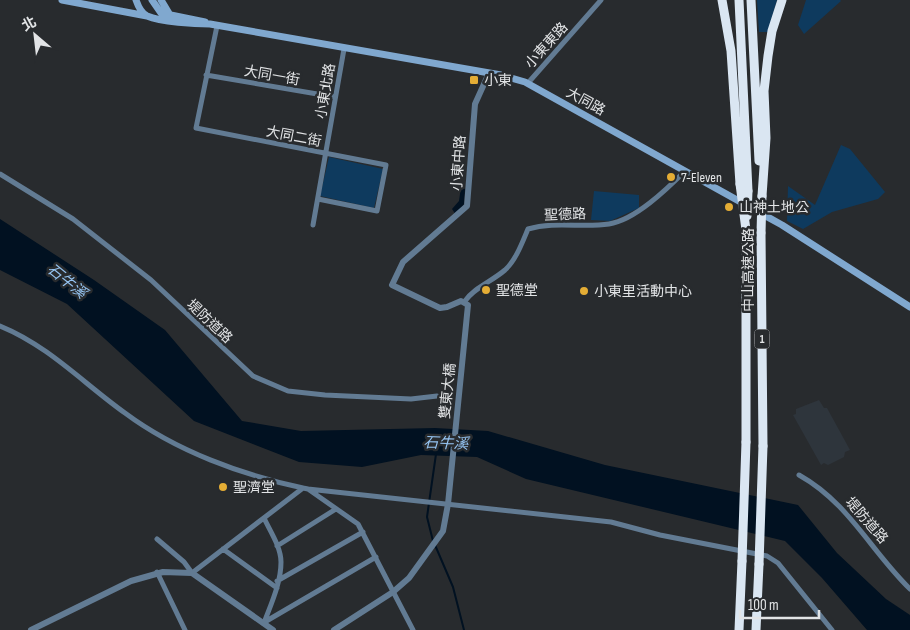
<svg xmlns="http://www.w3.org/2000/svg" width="910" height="630" font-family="'Sofia Sans Condensed','Noto Sans TC',sans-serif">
<rect width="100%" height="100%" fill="#282b2e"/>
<path fill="#2e353c" d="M 819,400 L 824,408 L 827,408 L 850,450 L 845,452 L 844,457 L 828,465 L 824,463 L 821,465 L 793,415 L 796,414 L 796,409 Z"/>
<path fill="#0e3a5e" d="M 757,0 L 777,0 L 768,32 L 759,32 Z
M 806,0 L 840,0 L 841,1 L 804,34 L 798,25 Z
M 841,145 L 850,149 L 885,192 L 878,199 L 832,212 L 803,229 L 787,221 L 788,186 L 815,205 Z
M 329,157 L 383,169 L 374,208 L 320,196 Z
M 594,191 L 639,195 L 639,208 L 610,221 L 591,220 Z"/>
<path fill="#011121" d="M 461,187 L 465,189 L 464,204 L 456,215 L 452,209 L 459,201 Z
M 0,219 L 94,280 L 165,330 L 242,421 L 301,431 L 435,428 L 488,431 L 605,465 L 798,505 L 837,553 L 886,599 L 910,615 L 910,630 L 867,630 L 822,578 L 785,541 L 526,479 L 477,457 L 421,455 L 362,467 L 299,462 L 194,421 L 67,304 L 0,270 Z"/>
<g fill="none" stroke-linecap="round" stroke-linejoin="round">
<path stroke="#011121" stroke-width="2" d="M 433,541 L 427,517 L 436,454
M 435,545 L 453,587 L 464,630"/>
<path stroke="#627b93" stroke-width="5" d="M 217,26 L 196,128 L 386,165 L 377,211 L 318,199
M 206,75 L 335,97
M 528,83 L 601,0
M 0,174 L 73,219 L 151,280 L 253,376 L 288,391 L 325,395 L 411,399 L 437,396
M 313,225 L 344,49
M 465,301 C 475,287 491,282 505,270 C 516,260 522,243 528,229 C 555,221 582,228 609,224 C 635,220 667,189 685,171
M 0,326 C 49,346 83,383 125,413 C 176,451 242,475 303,488
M 799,475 C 849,503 870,550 910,589
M 308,489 L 611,522 L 660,535 L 767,556 L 778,563 L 832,630
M 157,539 L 184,562 L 192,573 L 303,488 L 308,489 L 358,524 L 413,630
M 277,546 L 336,509
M 223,549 L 277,588
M 157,572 L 185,630
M 277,581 L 363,532
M 263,623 L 376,557
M 264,623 C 271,604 281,583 281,562 C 281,547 270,531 264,518"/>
<path stroke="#627b93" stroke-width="6" d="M 31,630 L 131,581 L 163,572 L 192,573 L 273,630
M 334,630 L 393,592 L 409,578 L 443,531 L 448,504 L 468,305 L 461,301 L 447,307 L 440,308 L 392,285 L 403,262 L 467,206 L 475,104 L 489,73"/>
<path stroke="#80a8cf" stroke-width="7" d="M 62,0 L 147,16
M 136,0 C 138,6 141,13 147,16 C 161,22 195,24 210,24 L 501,75 L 525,82 L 782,225 L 910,307
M 152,0 L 161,13 L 205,22
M 161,0 L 170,15"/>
<path stroke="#dae6f2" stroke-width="9" d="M 722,0 L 731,51 L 740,184
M 739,0 L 748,191
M 751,0 L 759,161
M 762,196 L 766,138 L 764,91 L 768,56 L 772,31 L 782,0
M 761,233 L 763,446
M 746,442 L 746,230
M 739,630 L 742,561
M 756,630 L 759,564"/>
<path stroke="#dae6f2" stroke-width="9" d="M 740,184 L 746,230
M 747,216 L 748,191
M 761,233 L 762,196
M 742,561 L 746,442
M 759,564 L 763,446"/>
</g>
<g fill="#e4ad35" stroke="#282b2e" stroke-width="2">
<rect x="469" y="75" width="10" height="10" rx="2.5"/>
<circle cx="671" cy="177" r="5"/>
<circle cx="729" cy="207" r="5"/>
<circle cx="486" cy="290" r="5"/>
<circle cx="584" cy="291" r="5"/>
<circle cx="223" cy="487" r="5"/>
</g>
<g text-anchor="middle" stroke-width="5" stroke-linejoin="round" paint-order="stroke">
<rect fill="#282b2e" stroke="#aaacaf" stroke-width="1" x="754.5" y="329.5" width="15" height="19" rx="4"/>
<g font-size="12" font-weight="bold" fill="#e2e4e6">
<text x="762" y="343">1</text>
</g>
<g font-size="14" fill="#e2e4e6" stroke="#282b2e">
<text transform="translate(546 45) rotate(-48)" y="5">小東東路</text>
<text transform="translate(272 75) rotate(10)" y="5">大同一街</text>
<text transform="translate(325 91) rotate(-80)" y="5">小東北路</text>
<text transform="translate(586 101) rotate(29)" y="5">大同路</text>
<text transform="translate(294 136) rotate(11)" y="5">大同二街</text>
<text transform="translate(458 163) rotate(-86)" y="5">小東中路</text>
<text transform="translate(565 214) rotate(-2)" y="5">聖德路</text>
<text transform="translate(748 270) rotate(-90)" y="5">中山高速公路</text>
<text transform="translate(210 321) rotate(43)" y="5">堤防道路</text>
<text transform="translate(447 391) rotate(-84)" y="5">雙東大橋</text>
<text transform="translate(867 520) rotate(49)" y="5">堤防道路</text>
</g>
<g font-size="14" fill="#e2e4e6" stroke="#282b2e" text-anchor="start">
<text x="484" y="85">小東</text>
<text x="681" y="182">7-Eleven</text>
<text x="739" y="212">山神土地公</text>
<text x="496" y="295">聖德堂</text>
<text x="594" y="296">小東里活動中心</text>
<text x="233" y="492">聖濟堂</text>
</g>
<g font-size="15" font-style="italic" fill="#95c4f2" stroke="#282b2e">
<text transform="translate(67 281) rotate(39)" y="5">石牛溪</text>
<text transform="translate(446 443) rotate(2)" y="5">石牛溪</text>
</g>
</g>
<g transform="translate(35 35) rotate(332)" stroke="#282b2e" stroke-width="4" paint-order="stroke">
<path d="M0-4L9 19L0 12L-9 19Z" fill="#e2e4e6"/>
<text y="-8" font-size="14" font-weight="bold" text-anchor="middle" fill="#e2e4e6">北</text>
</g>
<path d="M740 610v8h79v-8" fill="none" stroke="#e2e4e6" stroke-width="2.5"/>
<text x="748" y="610" font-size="15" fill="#e2e4e6" stroke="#282b2e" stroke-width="4" paint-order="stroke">100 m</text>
</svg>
